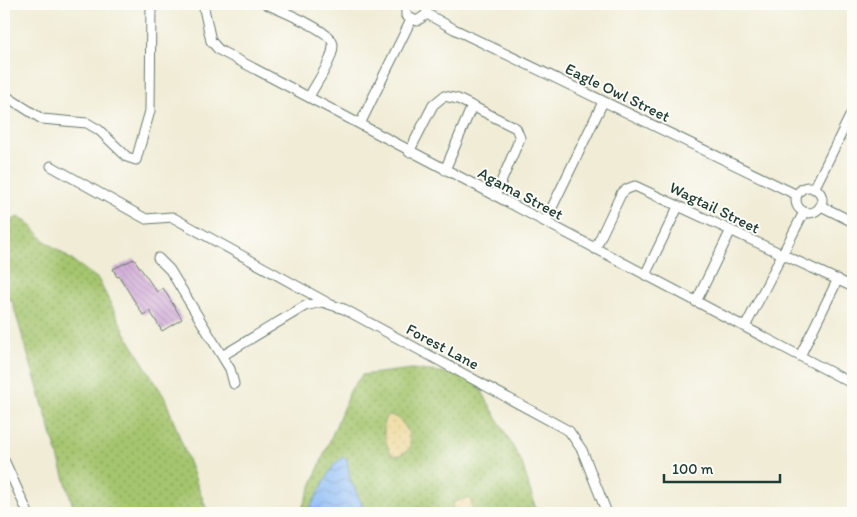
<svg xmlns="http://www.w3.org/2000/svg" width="857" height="517" font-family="Itim,sans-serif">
<defs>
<pattern id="grass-dots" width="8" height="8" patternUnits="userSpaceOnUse" patternTransform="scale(1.25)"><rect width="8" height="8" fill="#a5c56e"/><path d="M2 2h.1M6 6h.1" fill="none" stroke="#86a15b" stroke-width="1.8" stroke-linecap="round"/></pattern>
<pattern id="sand-dots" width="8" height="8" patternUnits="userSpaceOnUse" patternTransform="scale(1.25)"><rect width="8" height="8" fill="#eeda9e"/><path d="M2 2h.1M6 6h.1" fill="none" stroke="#ccbc89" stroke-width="1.8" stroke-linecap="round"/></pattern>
<pattern id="water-waves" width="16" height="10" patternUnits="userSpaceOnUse" patternTransform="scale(1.25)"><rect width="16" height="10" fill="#89baf5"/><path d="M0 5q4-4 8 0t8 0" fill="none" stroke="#6f98c7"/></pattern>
<pattern id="building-back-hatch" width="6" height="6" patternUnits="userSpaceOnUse" patternTransform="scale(1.25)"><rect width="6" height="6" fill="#d3aed9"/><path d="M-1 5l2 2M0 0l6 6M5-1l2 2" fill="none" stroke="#ab8fb1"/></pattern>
</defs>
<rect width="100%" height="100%" fill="#fdfcf7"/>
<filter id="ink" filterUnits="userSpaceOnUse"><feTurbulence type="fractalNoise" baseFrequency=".02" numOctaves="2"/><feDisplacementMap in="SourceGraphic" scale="10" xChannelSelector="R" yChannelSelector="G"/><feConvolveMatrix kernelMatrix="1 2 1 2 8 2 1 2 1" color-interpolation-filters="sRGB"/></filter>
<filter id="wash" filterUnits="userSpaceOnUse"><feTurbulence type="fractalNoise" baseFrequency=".0096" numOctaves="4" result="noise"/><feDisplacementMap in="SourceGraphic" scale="20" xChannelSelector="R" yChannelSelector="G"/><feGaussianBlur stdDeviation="1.12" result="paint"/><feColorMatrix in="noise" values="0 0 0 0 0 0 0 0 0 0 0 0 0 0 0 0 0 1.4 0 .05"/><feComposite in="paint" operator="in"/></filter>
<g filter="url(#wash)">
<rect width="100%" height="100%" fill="#f0ecd6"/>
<path fill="url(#grass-dots)" stroke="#628151" d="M 18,217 L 27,221 L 44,240 L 98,279 L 129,340 L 165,398 L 208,513 L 75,513 L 11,298 L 4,303 L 4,224 Z
M 412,369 L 457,374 L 479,386 L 522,463 L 537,513 L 300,513 L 351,389 L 362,375 Z"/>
<path fill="url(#sand-dots)" stroke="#868c69" d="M 389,415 C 404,418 411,434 410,449 L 400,455 L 392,455 C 386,446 382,429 385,418 Z
M 468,498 L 471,501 L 472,509 L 484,513 L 452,513 L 454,502 Z"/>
<path fill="url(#water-waves)" stroke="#547c94" d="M 343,457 L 347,459 L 350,479 L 362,504 L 364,513 L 307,513 L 333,466 Z"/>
<g id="blocks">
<path fill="url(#building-back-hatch)" d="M 134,259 L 157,292 L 163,288 L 182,319 L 162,331 L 150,311 L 143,315 L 119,276 L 117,277 L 113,269 Z"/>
</g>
</g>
<g filter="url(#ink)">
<use href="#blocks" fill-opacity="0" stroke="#687a6d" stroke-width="1"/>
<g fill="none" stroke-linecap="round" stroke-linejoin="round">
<defs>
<path id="street" d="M 203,4 L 211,41 L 219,50 L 853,384
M 266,4 C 279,10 333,31 333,45 C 333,61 316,83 309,97
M 406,4 L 406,16 L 417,21 L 427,14 L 426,4
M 427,14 L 454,29 L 797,195
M 4,95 L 42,119 L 87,123 L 99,130 L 127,157 L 136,160 L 150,111 L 151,4
M 360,124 L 411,20
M 409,152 L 433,105 L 444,96 L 458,99 L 516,128 L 520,138 L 495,196
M 51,166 L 146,219 L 172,217 L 326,302
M 445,170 L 472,106
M796 200a13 13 0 1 1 26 0a13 13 0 1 1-26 0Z
M 814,189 L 853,110
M 821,206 L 853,222
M 545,222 L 603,102
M 595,249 L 621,194 L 627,189 L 635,186 L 853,287
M 158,258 L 170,270 L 222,356 L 230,369 L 234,384
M 645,275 L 678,207
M 696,302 L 730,232
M 745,327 L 804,212
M 222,356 L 305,306 L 322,302 L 344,309 L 569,431 L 582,450 L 607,513
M 800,356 L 838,279
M 5,462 L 28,513"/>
</defs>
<use href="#street" stroke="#687a6d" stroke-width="11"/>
<use href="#street" stroke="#fff" stroke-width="9"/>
</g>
</g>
<g text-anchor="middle" stroke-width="4" stroke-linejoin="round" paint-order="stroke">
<g font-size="16" fill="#1f3d34" stroke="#fdfcf7">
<text transform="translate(618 92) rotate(26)" y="6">Eagle Owl Street</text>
<text transform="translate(521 193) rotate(28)" y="6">Agama Street</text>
<text transform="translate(715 207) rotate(26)" y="6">Wagtail Street</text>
<text transform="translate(443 346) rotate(28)" y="6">Forest Lane</text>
</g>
</g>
<rect width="857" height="517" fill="none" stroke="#fdfcf7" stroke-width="20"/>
<path d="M664 474v8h116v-8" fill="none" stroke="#1f3d34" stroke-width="2.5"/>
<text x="672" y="474" font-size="15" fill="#1f3d34" stroke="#fdfcf7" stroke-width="4" paint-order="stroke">100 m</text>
</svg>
